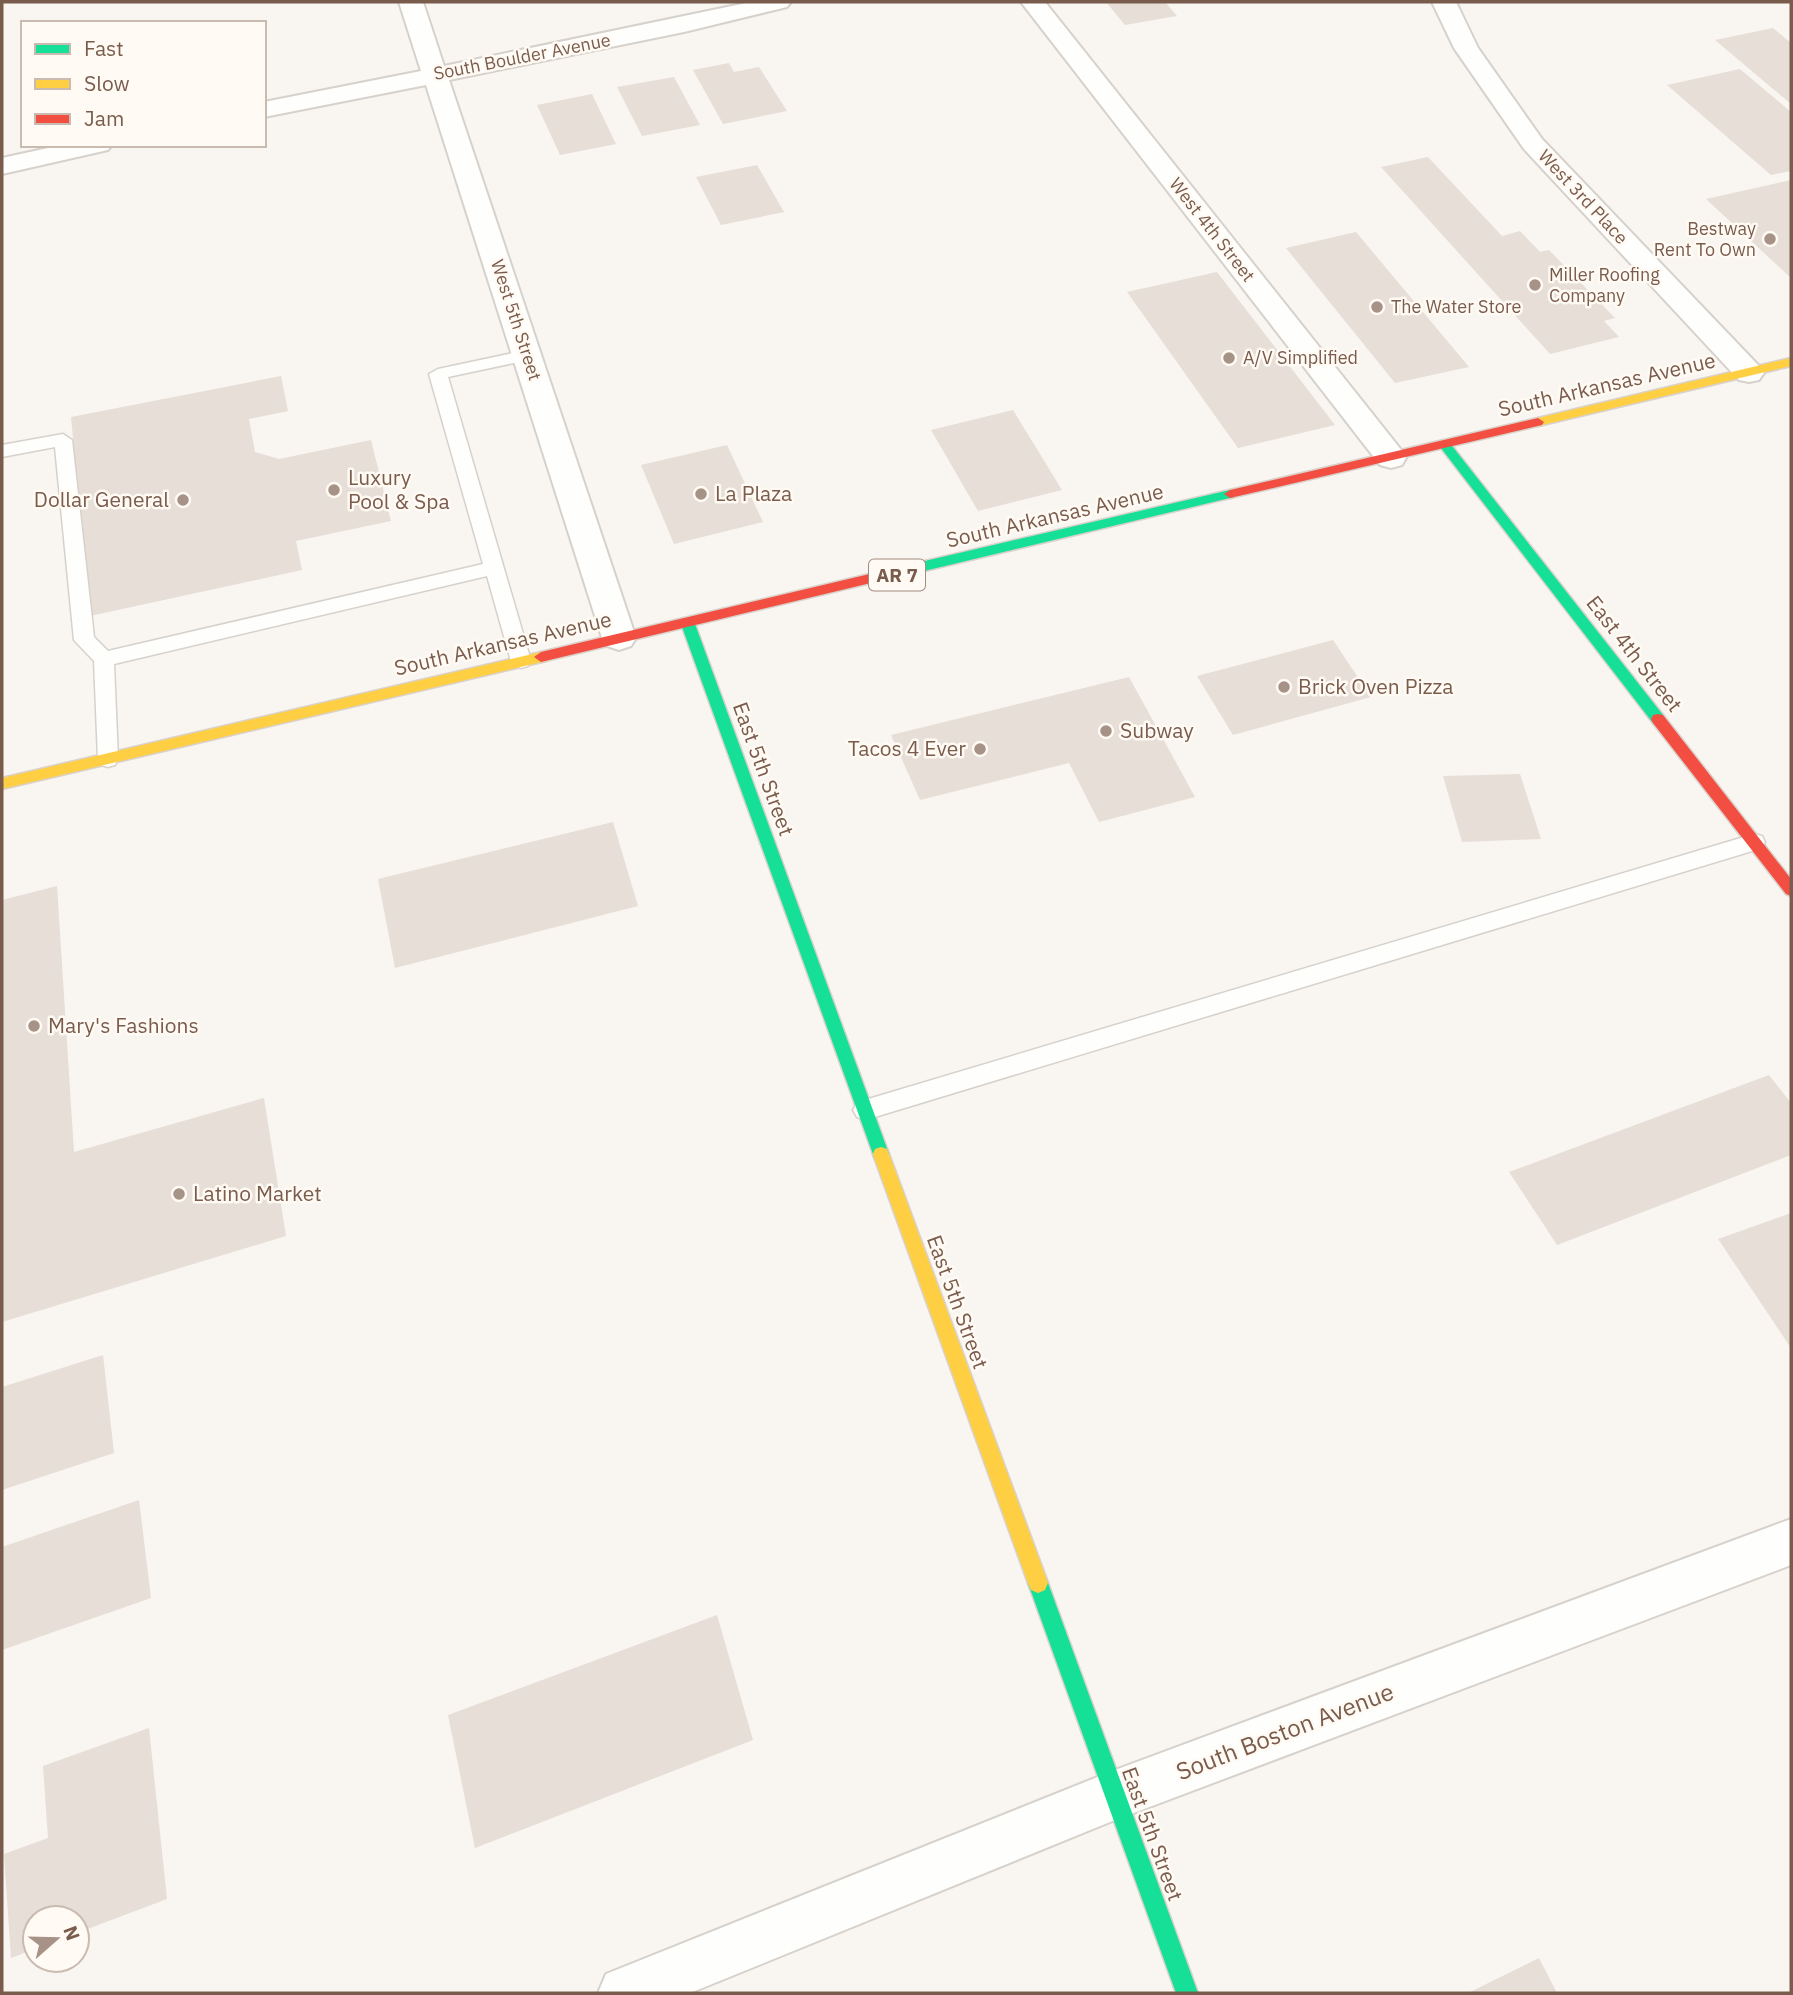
<svg xmlns="http://www.w3.org/2000/svg" width="1793" height="1995" font-family="'IBM Plex Sans',sans-serif">
<rect width="100%" height="100%" fill="#f9f5f0"/>
<path fill="#e6ded7" d="M 1106,2 L 1165,2 L 1177,16 L 1125,25 Z
M 1773,28 L 1791,43 L 1791,104 L 1715,40 Z
M 729,63 L 734,72 L 759,67 L 787,111 L 723,124 L 693,70 Z
M 1740,69 L 1791,112 L 1791,171 L 1771,175 L 1667,85 Z
M 674,77 L 700,125 L 642,136 L 617,87 Z
M 592,94 L 616,144 L 560,155 L 537,105 Z
M 1428,157 L 1502,236 L 1520,231 L 1540,252 L 1549,250 L 1615,318 L 1604,321 L 1619,337 L 1550,354 L 1381,167 Z
M 757,165 L 784,212 L 721,225 L 696,177 Z
M 1791,180 L 1791,278 L 1706,199 Z
M 1356,232 L 1469,367 L 1395,383 L 1286,248 Z
M 1217,272 L 1335,425 L 1238,448 L 1127,292 Z
M 281,376 L 288,411 L 249,419 L 255,452 L 279,459 L 371,440 L 391,521 L 296,541 L 302,570 L 90,616 L 71,417 Z
M 1013,410 L 1062,490 L 978,511 L 931,430 Z
M 727,445 L 763,522 L 674,544 L 641,465 Z
M 1333,640 L 1371,697 L 1233,735 L 1197,676 Z
M 1129,677 L 1195,797 L 1099,822 L 1069,763 L 920,800 L 891,735 Z
M 1520,774 L 1541,839 L 1462,842 L 1443,776 Z
M 613,822 L 638,906 L 395,968 L 378,879 Z
M 57,886 L 74,1152 L 264,1098 L 286,1236 L 2,1322 L 2,900 Z
M 1769,1075 L 1791,1103 L 1791,1155 L 1557,1245 L 1509,1172 Z
M 1791,1213 L 1791,1348 L 1718,1239 Z
M 103,1355 L 114,1453 L 2,1490 L 2,1387 Z
M 139,1500 L 151,1598 L 2,1650 L 2,1547 Z
M 717,1615 L 753,1740 L 475,1848 L 448,1715 Z
M 149,1728 L 167,1899 L 77,1933 L 77,1918 L 35,1918 L 35,1949 L 11,1958 L 4,1854 L 48,1838 L 43,1766 Z
M 1539,1958 L 1557,1993 L 1468,1993 Z"/>
<g fill="none" stroke-linecap="round" stroke-linejoin="round">
<defs>
<path id="lane" d="M 527,350 L 533,351 L 536,355 L 533,359 L 448,377 L 531,661 L 528,666 L 521,668 L 514,666 L 511,661 L 487,576 L 114,664 L 118,759 L 115,765 L 108,767 L 101,765 L 98,759 L 94,661 L 74,640 L 55,447 L 2,457 L 2,445 L 63,434 L 72,440 L 94,637 L 108,651 L 483,564 L 429,374 L 438,369 Z
M 1754,834 L 1762,836 L 1765,842 L 1762,848 L 865,1120 L 857,1117 L 853,1110 L 857,1103 L 865,1100 Z"/>
<path id="street" d="M 399,2 L 423,2 L 444,66 L 751,2 L 791,2 L 787,7 L 684,32 L 449,80 L 636,638 L 631,646 L 619,650 L 607,646 L 602,638 L 426,85 L 264,117 L 264,102 L 421,71 Z
M 1021,2 L 1045,2 L 1402,451 L 1406,458 L 1402,465 L 1391,468 L 1380,465 Z
M 1432,2 L 1456,2 L 1478,48 L 1542,139 L 1759,366 L 1764,373 L 1759,380 L 1749,382 L 1739,380 L 1524,149 L 1454,48 Z
M 62,145 L 112,145 L 108,150 L 2,174 L 2,158 Z
M 1791,1519 L 1791,1565 L 1115,1820 L 690,1993 L 598,1993 L 606,1974 L 1115,1770 Z"/>
<path id="fast" d="M 1445,441 L 1449,442 L 1663,715 L 1665,719 L 1663,723 L 1653,723 L 1441,448 L 1441,442 Z
M 1230,490 L 1236,494 L 1234,497 L 895,578 L 888,573 L 895,568 Z
M 688,619 L 695,624 L 889,1154 L 887,1159 L 881,1161 L 875,1159 L 873,1154 L 681,624 Z
M 1038,1573 L 1045,1576 L 1048,1583 L 1198,1993 L 1176,1993 L 1028,1583 L 1031,1576 Z"/>
<path id="slow" d="M 1791,358 L 1791,366 L 1538,426 L 1532,422 L 1538,418 Z
M 541,652 L 548,657 L 546,661 L 2,789 L 2,778 Z
M 881,1147 L 887,1149 L 889,1154 L 1048,1583 L 1045,1590 L 1038,1593 L 1031,1590 L 1028,1583 L 873,1154 L 875,1149 Z"/>
<path id="jam" d="M 1538,418 L 1544,422 L 1542,425 L 1230,498 L 1224,494 L 1230,490 Z
M 895,568 L 900,570 L 900,576 L 541,662 L 534,657 L 541,652 Z
M 1658,714 L 1663,715 L 1791,879 L 1791,896 L 1786,894 L 1653,723 L 1651,719 L 1653,715 Z"/>
</defs>
<use href="#lane" stroke="#d7d1cb" stroke-width="3"/>
<use href="#street" stroke="#d7d1cb" stroke-width="4"/>
<use href="#fast" stroke="#d9d2cb" stroke-width="3"/>
<use href="#slow" stroke="#d9d2cb" stroke-width="3"/>
<use href="#jam" stroke="#d9d2cb" stroke-width="3"/>
<use href="#lane" fill="#fefefd" fill-rule="evenodd"/>
<use href="#street" fill="#fefefd" fill-rule="evenodd"/>
<use href="#fast" fill="#16e098" fill-rule="evenodd"/>
<use href="#slow" fill="#ffcf43" fill-rule="evenodd"/>
<use href="#jam" fill="#f24e42" fill-rule="evenodd"/>
</g>
<g fill="#a69286" stroke="#fffaf3" stroke-width="2.5">
<circle cx="1770" cy="239" r="7"/>
<circle cx="1535" cy="285" r="7"/>
<circle cx="1377" cy="307" r="7"/>
<circle cx="1229" cy="358" r="7"/>
<circle cx="334" cy="490" r="7"/>
<circle cx="701" cy="494" r="7"/>
<circle cx="183" cy="500" r="7"/>
<circle cx="1284" cy="687" r="7"/>
<circle cx="1106" cy="731" r="7"/>
<circle cx="980" cy="749" r="7"/>
<circle cx="34" cy="1026" r="7"/>
<circle cx="179" cy="1194" r="7"/>
</g>
<g text-anchor="middle" stroke-width="5" stroke-linejoin="round" paint-order="stroke">
<g font-size="18" fill="#7a5c4d" stroke="#fffaf3">
<text transform="translate(522 57) rotate(-11)" y="6">South Boulder Avenue</text>
<text transform="translate(1583 197) rotate(47)" y="6">West 3rd Place</text>
<text transform="translate(1212 230) rotate(52)" y="6">West 4th Street</text>
<text transform="translate(516 320) rotate(72)" y="6">West 5th Street</text>
</g>
<g font-size="18" fill="#7a5c4d" stroke="#fffaf3" text-anchor="start">
<text x="1756" y="235" text-anchor="end">Bestway<tspan x="1756" dy="21">Rent To Own</tspan></text>
<text x="1549" y="281">Miller Roofing<tspan x="1549" dy="21">Company</tspan></text>
<text x="1391" y="313">The Water Store</text>
<text x="1243" y="364">A/V Simplified</text>
</g>
<rect fill="#fffaf3" stroke="#a28b7f" stroke-width="2" x="869" y="559.5" width="56" height="31" rx="5"/>
<g font-size="19" font-weight="bold" fill="#7a5c4d">
<text x="897" y="582">AR 7</text>
</g>
<g font-size="21" fill="#7a5c4d" stroke="#fffaf3">
<text transform="translate(1607 385) rotate(-13)" y="7">South Arkansas Avenue</text>
<text transform="translate(1055 516) rotate(-13)" y="7">South Arkansas Avenue</text>
<text transform="translate(503 644) rotate(-13)" y="7">South Arkansas Avenue</text>
<text transform="translate(1634 654) rotate(52)" y="7">East 4th Street</text>
<text transform="translate(763 769) rotate(70)" y="7">East 5th Street</text>
<text transform="translate(957 1302) rotate(70)" y="7">East 5th Street</text>
<text transform="translate(1152 1834) rotate(70)" y="7">East 5th Street</text>
</g>
<g font-size="21" fill="#7a5c4d" stroke="#fffaf3" text-anchor="start">
<text x="348" y="485">Luxury<tspan x="348" dy="24">Pool &amp; Spa</tspan></text>
<text x="715" y="501">La Plaza</text>
<text x="169" y="507" text-anchor="end">Dollar General</text>
<text x="1298" y="694">Brick Oven Pizza</text>
<text x="1120" y="738">Subway</text>
<text x="966" y="756" text-anchor="end">Tacos 4 Ever</text>
<text x="48" y="1033">Mary's Fashions</text>
<text x="193" y="1201">Latino Market</text>
</g>
<g font-size="24" fill="#7a5c4d" stroke="#fffaf3">
<text transform="translate(1285 1732) rotate(-21)" y="8">South Boston Avenue</text>
</g>
</g>
<rect width="1793" height="1995" fill="none" stroke="#7a5c4d" stroke-width="7"/>
<rect x="21" y="21" width="245" height="126" fill="#fffaf3" stroke="#cabbb1" stroke-width="2"/>
<rect x="35" y="44" width="35" height="10" fill="#16e098" stroke="#cabbb1" stroke-width="2"/>
<text x="84" y="56" font-size="21" fill="#7a5c4d">Fast</text>
<rect x="35" y="79" width="35" height="10" fill="#ffcf43" stroke="#cabbb1" stroke-width="2"/>
<text x="84" y="91" font-size="21" fill="#7a5c4d">Slow</text>
<rect x="35" y="114" width="35" height="10" fill="#f24e42" stroke="#cabbb1" stroke-width="2"/>
<text x="84" y="126" font-size="21" fill="#7a5c4d">Jam</text>
<g transform="translate(56 1939) rotate(70)"><circle r="33" fill="#fffaf3" stroke="#cabbb1" stroke-width="2"/>
<path d="M0-5L12 26L0 18L-12 26Z" fill="#a69286"/>
<text y="-10" font-size="19" font-weight="bold" text-anchor="middle" fill="#7a5c4d">N</text>
</g>
</svg>
